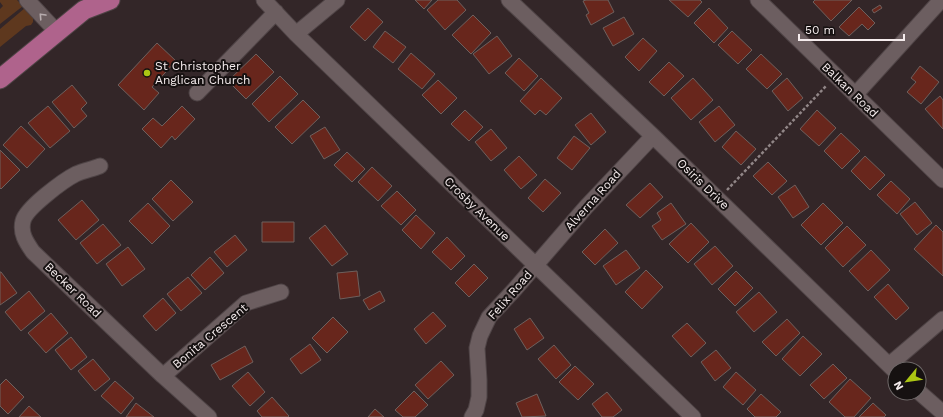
<svg xmlns="http://www.w3.org/2000/svg" width="943" height="417" font-family="'Work Sans',sans-serif">
<rect width="100%" height="100%" fill="#332628"/>
<path fill="#5e381e" d="M 0,0 L 17,0 L 23,6 L 0,24 L 0,9 L 3,6 L 0,2 Z
M 25,8 L 33,17 L 33,22 L 31,25 L 26,26 L 0,47 L 0,29 Z"/>
<path fill="#68261c" stroke="#6e605d" d="M 415,0 L 432,0 L 424,9 Z
M 438,0 L 457,0 L 466,10 L 445,30 L 427,10 Z
M 586,0 L 608,0 L 614,12 L 591,25 L 586,15 L 589,13 L 583,1 Z
M 669,0 L 700,0 L 702,2 L 688,17 Z
M 815,0 L 852,0 L 831,21 L 813,2 Z
M 880,5 L 882,8 L 874,13 L 872,10 Z
M 859,7 L 875,23 L 868,30 L 862,24 L 849,36 L 839,27 Z
M 368,8 L 383,22 L 365,41 L 350,27 Z
M 709,8 L 728,28 L 714,43 L 694,23 Z
M 473,15 L 491,33 L 471,54 L 452,35 Z
M 624,17 L 634,34 L 613,46 L 603,28 Z
M 385,31 L 406,47 L 393,63 L 373,47 Z
M 732,31 L 752,50 L 738,64 L 718,45 Z
M 497,36 L 512,56 L 489,74 L 473,54 Z
M 643,38 L 657,51 L 639,71 L 625,57 Z
M 157,43 L 176,61 L 152,87 L 159,93 L 144,110 L 118,85 Z
M 411,53 L 435,74 L 422,89 L 398,69 Z
M 256,54 L 274,72 L 246,99 L 228,81 Z
M 761,54 L 782,74 L 767,89 L 746,69 Z
M 519,58 L 538,76 L 524,91 L 505,73 Z
M 669,62 L 684,76 L 664,96 L 649,82 Z
M 920,66 L 939,82 L 921,104 L 907,92 L 916,82 L 911,78 Z
M 280,76 L 298,94 L 269,122 L 252,104 Z
M 541,78 L 562,98 L 546,115 L 540,110 L 535,115 L 520,101 Z
M 693,78 L 713,100 L 691,120 L 671,98 Z
M 787,78 L 803,98 L 788,111 L 772,91 Z
M 438,80 L 457,98 L 441,114 L 422,95 Z
M 72,85 L 87,103 L 81,109 L 87,116 L 74,128 L 52,102 Z
M 940,96 L 943,100 L 943,129 L 925,109 Z
M 303,100 L 320,117 L 292,144 L 275,127 Z
M 48,106 L 70,131 L 50,148 L 28,123 Z
M 182,106 L 195,119 L 175,140 L 172,136 L 161,148 L 142,129 L 153,118 L 162,126 Z
M 719,106 L 735,125 L 715,142 L 699,122 Z
M 465,110 L 483,127 L 469,141 L 451,124 Z
M 817,110 L 836,128 L 819,146 L 800,129 Z
M 591,113 L 606,132 L 591,145 L 575,125 Z
M 21,126 L 45,149 L 27,168 L 3,145 Z
M 325,127 L 340,150 L 324,159 L 310,136 Z
M 491,129 L 507,148 L 491,161 L 475,142 Z
M 736,131 L 756,149 L 741,165 L 722,147 Z
M 841,133 L 860,151 L 842,169 L 824,151 Z
M 574,136 L 590,148 L 572,170 L 557,158 Z
M 0,150 L 20,170 L 1,189 L 0,188 Z
M 347,152 L 365,169 L 352,182 L 334,165 Z
M 519,156 L 537,175 L 521,189 L 504,170 Z
M 865,156 L 885,175 L 870,190 L 851,171 Z
M 768,162 L 787,181 L 772,195 L 753,176 Z
M 372,167 L 392,186 L 378,201 L 358,182 Z
M 545,179 L 561,193 L 543,212 L 528,198 Z
M 171,180 L 193,202 L 173,221 L 152,199 Z
M 891,181 L 910,199 L 897,214 L 877,195 Z
M 650,183 L 663,197 L 640,218 L 626,205 Z
M 795,185 L 809,207 L 793,218 L 778,197 Z
M 397,191 L 416,210 L 401,225 L 381,206 Z
M 82,200 L 99,220 L 76,240 L 58,220 Z
M 915,202 L 932,223 L 917,235 L 900,214 Z
M 148,203 L 170,226 L 152,244 L 129,221 Z
M 671,203 L 686,224 L 662,240 L 652,226 L 661,220 L 657,213 Z
M 823,203 L 843,223 L 821,245 L 801,225 Z
M 416,215 L 435,233 L 421,249 L 402,230 Z
M 262,222 L 294,222 L 294,242 L 262,242 Z
M 691,223 L 709,242 L 688,263 L 669,244 Z
M 103,224 L 121,245 L 97,264 L 80,243 Z
M 325,225 L 348,254 L 332,266 L 309,238 Z
M 936,225 L 943,232 L 943,276 L 914,249 Z
M 847,226 L 866,245 L 843,267 L 825,248 Z
M 605,229 L 618,243 L 595,265 L 582,252 Z
M 235,235 L 247,250 L 227,267 L 214,252 Z
M 447,237 L 465,256 L 451,270 L 432,252 Z
M 715,246 L 733,266 L 712,285 L 694,264 Z
M 128,247 L 145,269 L 122,286 L 106,264 Z
M 626,250 L 640,268 L 616,285 L 603,266 Z
M 871,250 L 890,270 L 868,291 L 849,271 Z
M 210,257 L 224,273 L 205,290 L 191,275 Z
M 474,264 L 488,278 L 469,297 L 455,283 Z
M 646,270 L 663,287 L 642,309 L 625,292 Z
M 357,271 L 360,296 L 340,299 L 337,273 Z
M 736,271 L 753,288 L 735,306 L 718,289 Z
M 0,272 L 1,272 L 17,293 L 0,305 Z
M 188,277 L 202,293 L 181,311 L 167,294 Z
M 888,284 L 909,308 L 896,320 L 874,297 Z
M 29,291 L 45,311 L 21,331 L 5,312 Z
M 380,291 L 385,301 L 369,310 L 363,300 Z
M 759,292 L 777,312 L 754,332 L 736,312 Z
M 163,298 L 176,313 L 156,331 L 143,316 Z
M 433,312 L 446,326 L 426,344 L 414,329 Z
M 51,313 L 68,333 L 46,353 L 28,333 Z
M 333,317 L 348,332 L 327,353 L 312,338 Z
M 530,318 L 544,338 L 527,350 L 514,329 Z
M 787,319 L 800,333 L 776,356 L 762,342 Z
M 687,323 L 706,343 L 691,357 L 672,336 Z
M 803,336 L 822,354 L 800,376 L 782,359 Z
M 71,337 L 87,357 L 71,370 L 55,350 Z
M 310,344 L 321,360 L 301,374 L 290,359 Z
M 554,345 L 571,365 L 556,379 L 538,359 Z
M 245,346 L 253,362 L 220,380 L 211,365 Z
M 716,350 L 731,368 L 715,381 L 701,362 Z
M 93,359 L 110,379 L 95,391 L 78,371 Z
M 441,361 L 454,375 L 428,399 L 415,385 Z
M 833,364 L 847,378 L 824,399 L 810,385 Z
M 575,366 L 594,384 L 578,400 L 559,382 Z
M 248,372 L 265,392 L 250,406 L 232,386 Z
M 736,372 L 756,390 L 743,405 L 723,387 Z
M 6,379 L 24,397 L 8,414 L 0,406 L 0,385 Z
M 850,379 L 871,398 L 854,417 L 845,417 L 829,402 Z
M 115,381 L 134,398 L 121,414 L 101,396 Z
M 414,391 L 428,405 L 415,417 L 403,417 L 395,410 Z
M 607,392 L 622,410 L 613,417 L 602,417 L 592,404 Z
M 537,394 L 546,416 L 522,417 L 516,403 Z
M 761,394 L 781,412 L 776,417 L 755,417 L 747,409 Z
M 272,397 L 289,416 L 288,417 L 262,417 L 257,411 Z
M 136,403 L 154,417 L 126,417 Z
M 873,403 L 886,415 L 884,417 L 859,417 Z
M 29,406 L 41,417 L 19,417 Z
M 375,409 L 384,417 L 368,417 Z"/>
<g fill="none" stroke-linecap="round" stroke-linejoin="round">
<defs>
<path id="minor" d="M 27,0 L 57,32
M 264,0 L 296,34 L 693,417
M 509,0 L 653,136 L 895,371
M 758,0 L 943,180
M 296,34 L 337,0
M 197,93 L 276,12
M 855,95 L 941,0
M 100,166 C 92,169 83,171 76,174 C 64,180 26,208 23,221 C 20,233 26,242 33,252 L 163,376 L 209,417
M 889,365 L 943,319
M 163,376 L 246,303 L 281,292
M 919,392 L 943,413
M 472,417 L 476,410 L 479,397 L 479,380 L 477,348 L 480,336 L 489,317 L 515,289 L 586,207 L 653,136"/>
<path id="major" d="M 0,79 L 84,10 L 110,0"/>
</defs>
<use href="#minor" stroke="#4f4446" stroke-width="17"/>
<use href="#major" stroke="#4f4446" stroke-width="21"/>
<path stroke="#918687" stroke-width="2.5" stroke-dasharray="3 2" stroke-linecap="butt" d="M 727,190 L 827,85"/>
<use href="#minor" stroke="#6c5e60" stroke-width="15"/>
<use href="#major" stroke="#af638c" stroke-width="19"/>
</g>
<defs><path id="oneway-chevron" d="M-2-3.5L2.5 0L-2 3.5" fill="none" stroke-width="1.6" stroke-linecap="round" stroke-linejoin="round"/></defs>
<use stroke="#b7acae" href="#oneway-chevron" transform="translate(42 16) rotate(-133)"/>
<circle fill="#acc613" stroke="#161111" stroke-width="1.5" cx="147" cy="73" r="4"/>
<g text-anchor="middle" stroke-width="4" stroke-linejoin="round" paint-order="stroke">
<g font-size="12" fill="#f5eced" stroke="#161111" text-anchor="start">
<text x="155" y="70">St Christopher<tspan x="155" dy="14">Anglican Church</tspan></text>
</g>
<g font-size="12" fill="#f5eced" stroke="#161111">
<text transform="translate(850 90) rotate(44)" y="4">Balkan Road</text>
<text transform="translate(703 184) rotate(44)" y="4">Osiris Drive</text>
<text transform="translate(593 200) rotate(-48)" y="4">Alverna Road</text>
<text transform="translate(477 209) rotate(44)" y="4">Crosby Avenue</text>
<text transform="translate(73 290) rotate(44)" y="4">Becker Road</text>
<text transform="translate(510 295) rotate(-49)" y="4">Felix Road</text>
<text transform="translate(210 336) rotate(-40)" y="4">Bonita Crescent</text>
</g>
</g>
<g transform="translate(907 381) rotate(241)"><circle r="19" fill="#161111" stroke="#6f6969"/>
<path d="M0-3L7 15L0 10L-7 15Z" fill="#acc613"/>
<text y="-6" font-size="11" font-weight="bold" text-anchor="middle" fill="#f5eced">N</text>
</g>
<path d="M799 34v6h105v-6" fill="none" stroke="#f5eced" stroke-width="2"/>
<text x="805" y="34" font-size="12" fill="#f5eced" stroke="#161111" stroke-width="3" paint-order="stroke">50 m</text>
</svg>
